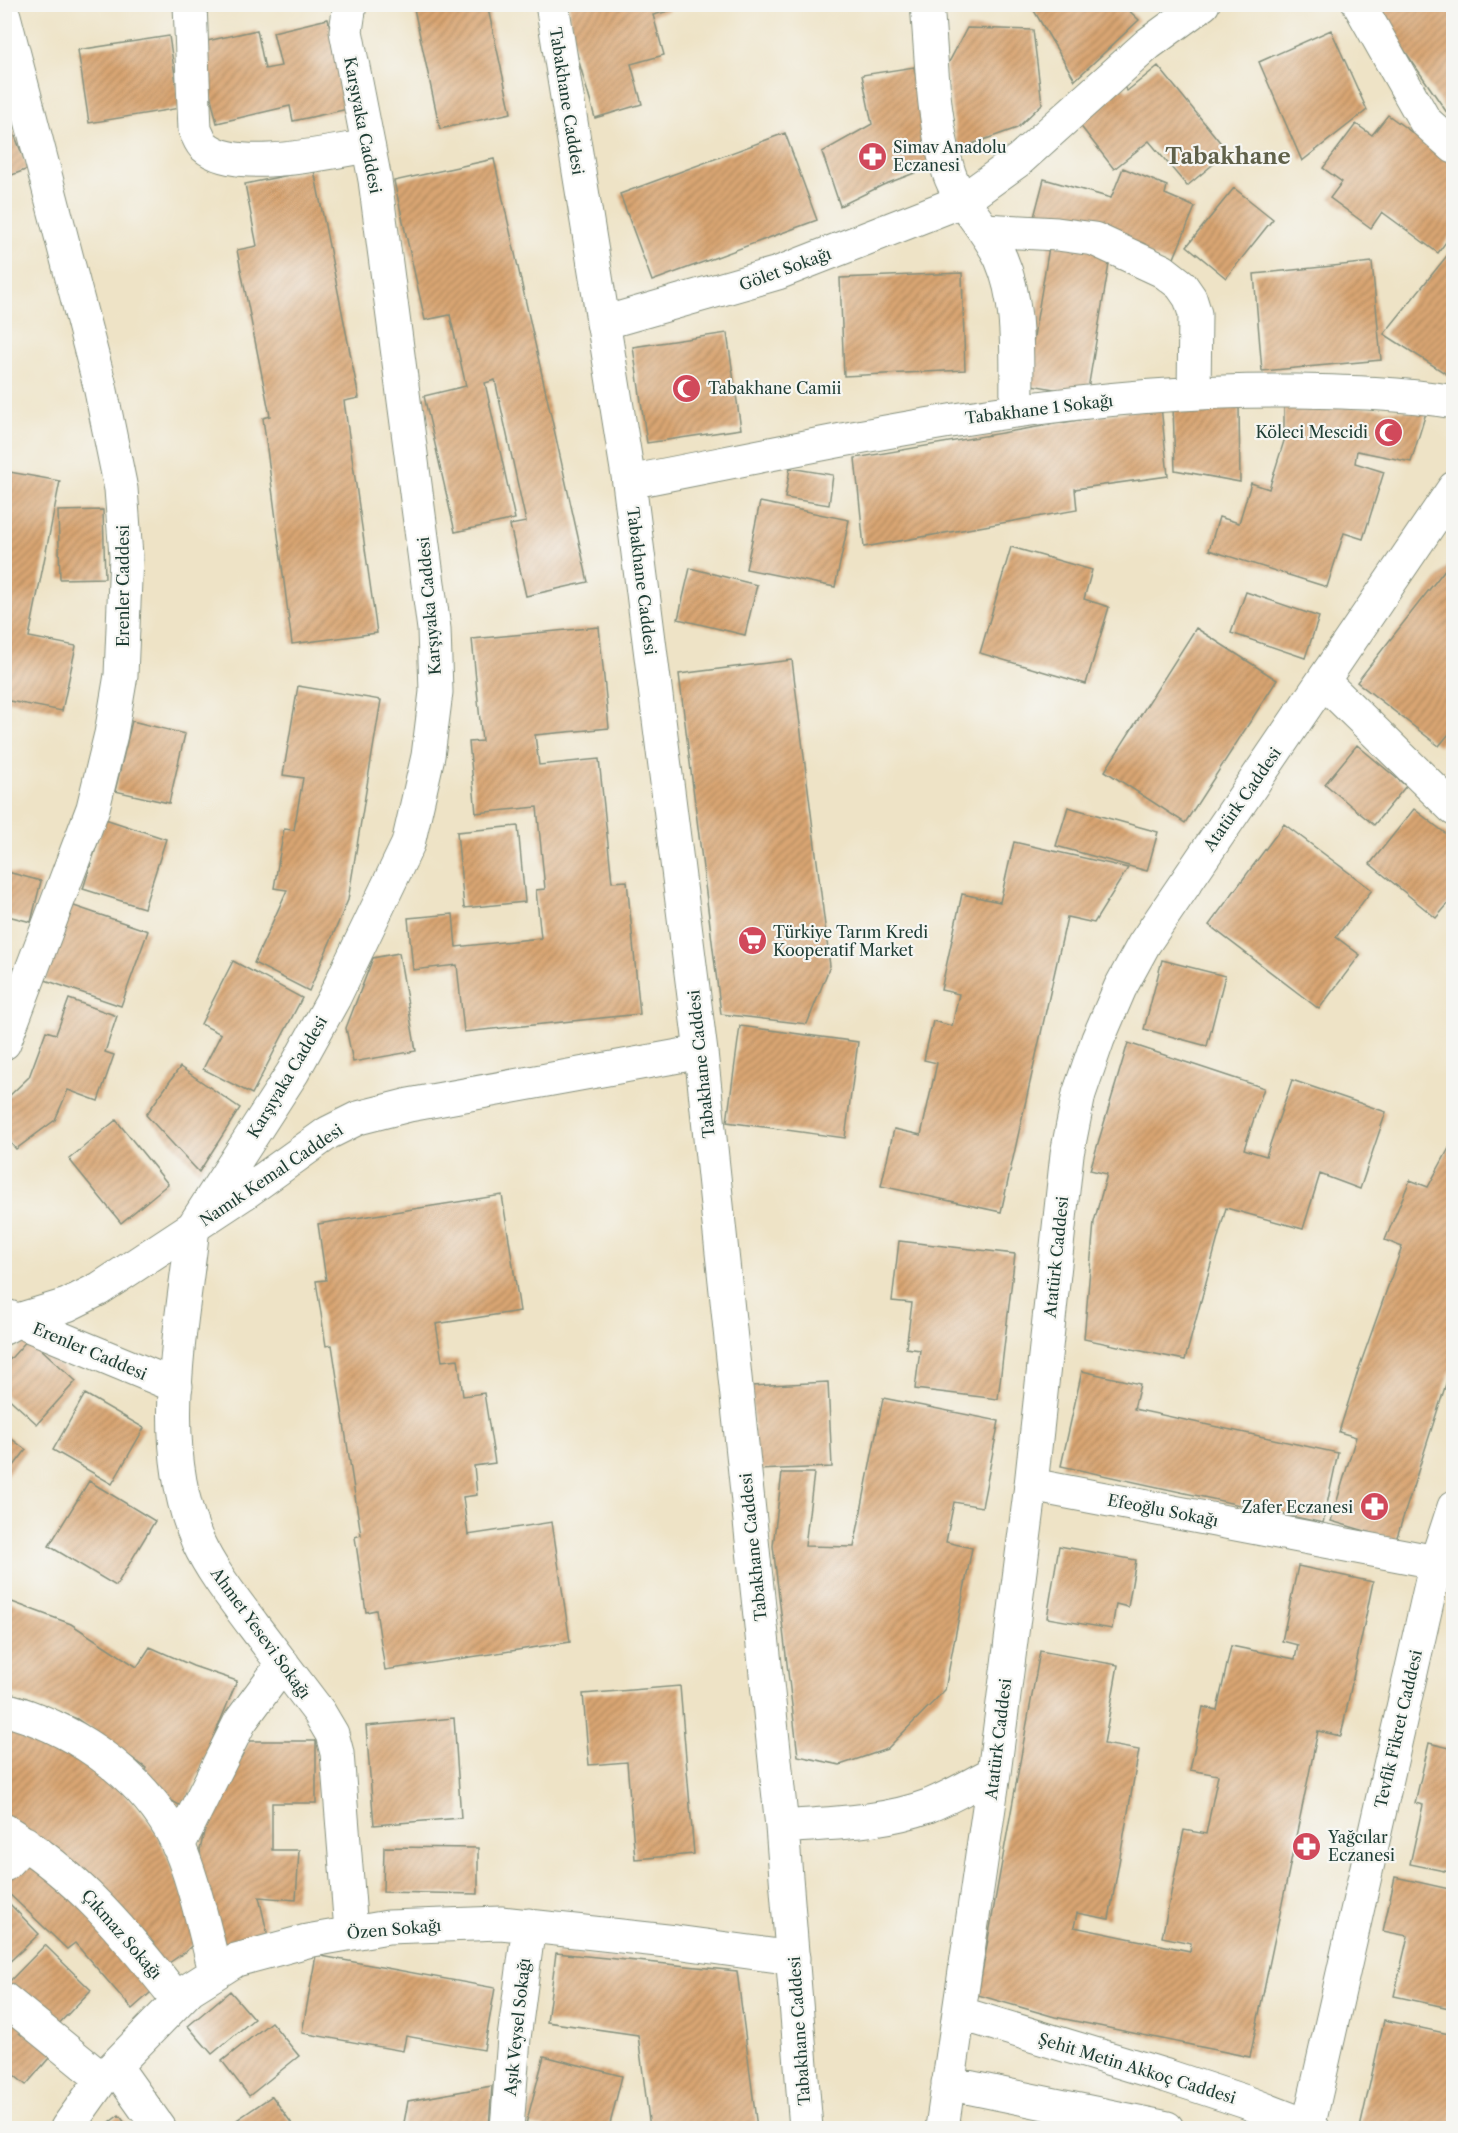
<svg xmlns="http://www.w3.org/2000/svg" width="1458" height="2133" font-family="'Libre Caslon Text',serif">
<defs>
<pattern id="building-hatch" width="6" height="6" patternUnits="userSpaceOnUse" patternTransform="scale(1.5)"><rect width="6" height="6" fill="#d9a572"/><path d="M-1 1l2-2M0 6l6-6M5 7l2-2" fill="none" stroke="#af885e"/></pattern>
</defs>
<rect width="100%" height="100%" fill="#f6f6f2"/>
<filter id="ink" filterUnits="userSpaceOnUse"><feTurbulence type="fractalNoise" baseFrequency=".0167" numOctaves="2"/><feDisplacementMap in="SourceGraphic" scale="12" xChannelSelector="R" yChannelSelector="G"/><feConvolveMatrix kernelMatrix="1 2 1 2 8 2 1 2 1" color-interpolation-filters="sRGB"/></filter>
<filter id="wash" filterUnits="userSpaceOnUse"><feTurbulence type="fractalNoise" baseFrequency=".008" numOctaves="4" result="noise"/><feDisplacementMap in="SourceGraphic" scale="24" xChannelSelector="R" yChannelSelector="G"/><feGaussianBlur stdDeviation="1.35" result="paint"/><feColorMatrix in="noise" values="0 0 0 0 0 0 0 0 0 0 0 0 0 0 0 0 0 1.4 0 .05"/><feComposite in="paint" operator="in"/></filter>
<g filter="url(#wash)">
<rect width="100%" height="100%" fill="#eee3c6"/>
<g id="blocks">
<path fill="url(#building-hatch)" d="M 413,4 L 487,4 L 511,113 L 440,129 Z
M 569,4 L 667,4 L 669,11 L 653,15 L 664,55 L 631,64 L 642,104 L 595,118 L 572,37 Z
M 1030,4 L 1122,4 L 1139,20 L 1075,80 Z
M 1375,4 L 1454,4 L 1454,123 L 1381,16 Z
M 328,19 L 348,109 L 293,121 L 290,106 L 217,123 L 198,43 L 257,30 L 265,69 L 281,66 L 273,32 Z
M 967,28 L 1033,30 L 1042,104 L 1017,128 L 958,149 L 946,68 Z
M 1331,30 L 1367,110 L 1302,161 L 1259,62 Z
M 169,36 L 180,108 L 89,123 L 78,50 Z
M 1158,66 L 1228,152 L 1187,186 L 1149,141 L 1114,169 L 1076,120 L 1120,82 L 1127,91 Z
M 914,67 L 933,166 L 883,185 L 840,206 L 822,152 L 872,124 L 862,75 Z
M 1388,115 L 1454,163 L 1454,231 L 1438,253 L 1382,212 L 1371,228 L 1330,198 L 1342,182 L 1323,168 L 1356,124 L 1372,135 Z
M 7,116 L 28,169 L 4,178 L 4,117 Z
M 785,133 L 817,220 L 652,281 L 620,194 Z
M 494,159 L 588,582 L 526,596 L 510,525 L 526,522 L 495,380 L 485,383 L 515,519 L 455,532 L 424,396 L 466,386 L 450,315 L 425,320 L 394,181 Z
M 1123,168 L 1167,186 L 1165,194 L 1195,207 L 1172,263 L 1034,217 L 1044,179 L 1111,198 Z
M 314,170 L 359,398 L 344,401 L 377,633 L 292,644 L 263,418 L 270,416 L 237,250 L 257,246 L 245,184 Z
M 1234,188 L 1273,219 L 1226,278 L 1187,246 Z
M 1050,241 L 1111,252 L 1087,395 L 1026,384 Z
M 1454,247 L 1454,379 L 1384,334 Z
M 1372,262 L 1381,360 L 1262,371 L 1254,274 Z
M 962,273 L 965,370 L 844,376 L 840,278 Z
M 727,333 L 741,429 L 647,443 L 633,347 Z
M 1173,405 L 1239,405 L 1240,482 L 1175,470 Z
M 1161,406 L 1168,476 L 1075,489 L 1077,510 L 864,547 L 855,458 Z
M 1284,406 L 1360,407 L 1426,413 L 1411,462 L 1357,451 L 1355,463 L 1384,472 L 1363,539 L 1344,533 L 1327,587 L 1209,550 L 1219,517 L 1239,523 L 1251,483 L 1269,489 L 1284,441 Z
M 790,468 L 833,475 L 829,505 L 785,498 Z
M 4,471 L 60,481 L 29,637 L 76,646 L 62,711 L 4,700 Z
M 760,502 L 849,520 L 835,587 L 746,569 Z
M 103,510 L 105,578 L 60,579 L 58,511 Z
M 1011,547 L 1092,570 L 1084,599 L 1109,607 L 1086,684 L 980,653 Z
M 1454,558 L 1454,728 L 1439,746 L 1357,682 Z
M 690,568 L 757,585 L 745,635 L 678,619 Z
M 1246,592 L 1319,617 L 1305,658 L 1231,633 Z
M 599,627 L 609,728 L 535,735 L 539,765 L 599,759 L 612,882 L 627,881 L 640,1014 L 464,1032 L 457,965 L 413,970 L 408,918 L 453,914 L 456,947 L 541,938 L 536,890 L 545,889 L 537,807 L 476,813 L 469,742 L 482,741 L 472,639 Z
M 1196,628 L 1277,680 L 1185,823 L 1105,771 Z
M 792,660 L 830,966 L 807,1024 L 721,1014 L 679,674 Z
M 298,686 L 381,700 L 348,900 L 309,991 L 254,963 L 287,890 L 274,888 L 284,829 L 294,830 L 303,778 L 283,775 Z
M 132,721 L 185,734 L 169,803 L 115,791 Z
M 1357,745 L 1406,786 L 1374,825 L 1325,784 Z
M 1068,807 L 1158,832 L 1147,871 L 1056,846 Z
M 1414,809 L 1454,840 L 1454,897 L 1436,918 L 1370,864 Z
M 105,819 L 166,839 L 144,908 L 83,889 Z
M 1284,824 L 1372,890 L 1336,937 L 1360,955 L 1319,1009 L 1209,925 Z
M 518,826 L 525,902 L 464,908 L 457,832 Z
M 1014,842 L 1128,868 L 1094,923 L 1067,917 L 1001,1212 L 881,1186 L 894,1129 L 921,1135 L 937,1063 L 924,1060 L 933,1021 L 952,1026 L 959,994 L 941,990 L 962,894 L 1000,902 Z
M 4,871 L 41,881 L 31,922 L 4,915 Z
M 71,905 L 148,931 L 121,1006 L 45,980 Z
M 399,953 L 416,1051 L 353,1062 L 346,1028 L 373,958 Z
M 1162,960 L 1225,976 L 1207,1046 L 1144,1029 Z
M 233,961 L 302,998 L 252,1094 L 203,1069 L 221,1034 L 201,1024 Z
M 69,999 L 117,1016 L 105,1052 L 114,1055 L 98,1101 L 68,1090 L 55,1120 L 16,1149 L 5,1137 L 5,1100 L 29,1077 L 46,1031 L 56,1034 Z
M 740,1026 L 858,1042 L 845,1138 L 727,1122 Z
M 1128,1043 L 1264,1088 L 1244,1149 L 1266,1156 L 1292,1080 L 1386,1112 L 1360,1189 L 1320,1174 L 1303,1229 L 1226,1208 L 1185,1360 L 1084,1339 L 1094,1222 L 1107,1174 L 1090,1170 Z
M 180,1067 L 240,1108 L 199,1172 L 146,1115 Z
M 116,1120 L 168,1184 L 121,1223 L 69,1159 Z
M 1454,1139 L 1454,1359 L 1396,1540 L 1331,1521 L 1356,1437 L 1339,1432 L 1359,1368 L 1402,1247 L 1385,1240 L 1410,1180 L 1428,1187 Z
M 502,1195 L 520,1311 L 436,1324 L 442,1361 L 458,1359 L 463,1396 L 484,1393 L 495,1463 L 474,1466 L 477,1495 L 463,1497 L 468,1535 L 552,1522 L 570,1642 L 385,1670 L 376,1610 L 366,1612 L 355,1537 L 361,1535 L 332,1345 L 326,1346 L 316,1281 L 326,1280 L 318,1224 Z
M 899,1241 L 1015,1254 L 998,1399 L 915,1389 L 920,1350 L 906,1348 L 912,1303 L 892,1301 Z
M 29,1338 L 76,1381 L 37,1424 L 4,1394 L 4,1366 Z
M 1082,1371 L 1140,1384 L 1134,1409 L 1338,1453 L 1323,1523 L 1061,1466 Z
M 828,1382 L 832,1467 L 755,1470 L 752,1386 Z
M 85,1394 L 144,1428 L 112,1484 L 53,1450 Z
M 883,1398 L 999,1421 L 982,1507 L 954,1502 L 946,1542 L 972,1548 L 945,1690 L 887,1749 L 840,1765 L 798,1756 L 773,1546 L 782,1473 L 814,1473 L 805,1546 L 854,1547 Z
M 4,1433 L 26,1450 L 4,1479 Z
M 89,1481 L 155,1521 L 116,1586 L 49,1546 Z
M 1059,1546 L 1136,1560 L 1128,1607 L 1116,1604 L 1112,1629 L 1047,1618 Z
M 1298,1566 L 1373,1582 L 1341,1736 L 1318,1731 L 1250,2057 L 1055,2017 L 978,1995 L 1040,1651 L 1118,1665 L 1104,1744 L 1139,1750 L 1109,1919 L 1077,1913 L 1074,1927 L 1190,1951 L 1191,1943 L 1162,1937 L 1184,1830 L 1206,1834 L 1218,1775 L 1190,1770 L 1203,1707 L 1217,1710 L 1231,1646 L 1295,1659 L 1298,1645 L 1282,1641 Z
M 4,1599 L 71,1624 L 137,1667 L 150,1647 L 193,1666 L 237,1681 L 184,1808 L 140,1782 L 146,1768 L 77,1719 L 24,1697 L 4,1692 Z
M 680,1686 L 694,1854 L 635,1859 L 627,1762 L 589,1765 L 583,1694 Z
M 454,1718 L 461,1818 L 374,1825 L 366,1726 Z
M 4,1725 L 48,1740 L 111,1777 L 158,1835 L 201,1937 L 185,1952 L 160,1969 L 4,1823 Z
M 249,1741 L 316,1741 L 316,1803 L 272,1803 L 272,1850 L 299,1850 L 296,1900 L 259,1897 L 269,1941 L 218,1947 L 203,1891 L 200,1850 L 205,1827 Z
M 1429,1743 L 1454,1749 L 1454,1873 L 1410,1864 L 1423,1805 L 1415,1803 Z
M 384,1847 L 478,1848 L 478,1894 L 383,1892 Z
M 30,1853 L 159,1985 L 132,2009 L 75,1943 L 67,1949 L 4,1889 L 4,1881 Z
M 1395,1877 L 1454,1890 L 1454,2009 L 1394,1996 L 1408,1936 L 1383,1931 Z
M 4,1898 L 39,1934 L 4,1967 Z
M 45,1945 L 91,1990 L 52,2031 L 5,1986 Z
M 556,1953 L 737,1971 L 757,2128 L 650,2128 L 638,2035 L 547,2022 Z
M 316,1955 L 495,1988 L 484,2050 L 406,2036 L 403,2051 L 302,2033 Z
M 230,1991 L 254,2019 L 212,2054 L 188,2026 Z
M 4,2011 L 55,2051 L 26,2085 L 4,2067 Z
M 1384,2020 L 1454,2035 L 1452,2128 L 1360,2128 Z
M 271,2022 L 299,2056 L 249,2096 L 222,2061 Z
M 544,2056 L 622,2076 L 609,2128 L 545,2128 L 526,2124 Z
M 492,2086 L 489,2128 L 403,2128 L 408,2101 Z
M 272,2096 L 295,2128 L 225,2128 Z
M 119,2115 L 129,2128 L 102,2128 Z"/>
</g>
</g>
<g filter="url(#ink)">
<use href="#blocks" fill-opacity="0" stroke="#86907d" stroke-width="1.5"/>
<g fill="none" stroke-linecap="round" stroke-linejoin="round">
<defs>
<path id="street" d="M 190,4 L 195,130 C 198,135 200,143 204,146 C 236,175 329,152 368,146
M 927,4 C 932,60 932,120 949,173 C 960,205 987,228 1001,259 C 1021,305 1016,360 1017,409
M 984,230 L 1057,234 L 1094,239 L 1163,271 L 1181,285 L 1190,298 L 1195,314 L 1194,393
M 603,323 L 778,273 L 962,201 L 1019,160 L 1148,44 L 1203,4
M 629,482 C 850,439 1069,388 1296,391 C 1348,392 1401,393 1454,402
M 1324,682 L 1454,809
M 193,1227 C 182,1328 155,1444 198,1542 C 212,1572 233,1598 253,1625 C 275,1654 297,1683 319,1712 L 332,1734 L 337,1753 L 351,1931
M 1031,1485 L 1436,1562
M 4,1709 C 69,1726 134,1769 169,1827 C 191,1863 204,1929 215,1971
M 4,1830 C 80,1877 123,1931 178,2000
M 178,1846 L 240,1722 L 283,1664
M 4,1865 L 25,1843
M 4,1999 L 102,2079
M 67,2128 L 102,2079 L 190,1989 L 236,1960 L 307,1941 L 388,1927 L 501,1923 L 676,1942 L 793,1958
M 507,2128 L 514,2038 L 529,1925"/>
<path id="secondary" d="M 552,4 L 629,482 L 701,1052 L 782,1827 L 806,2128
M 1359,4 L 1425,121 L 1454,147
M 4,16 L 100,386 L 121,489 L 126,556 L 121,675 L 111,734 L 93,808 L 4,1043
M 193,1227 L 293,1072 L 334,998 L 408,844 L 428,756 L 436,692 L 434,629 L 375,180 L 346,31 L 350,4
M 9,1317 L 176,1386
M 4,1328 L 18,1320 L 67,1305 L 99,1289 L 243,1194 L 328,1133 L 358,1118 L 409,1105 L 701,1052
M 782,1827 C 830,1823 882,1823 928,1806 C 951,1797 972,1784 994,1773
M 959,2013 L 1167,2076 L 1246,2102 L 1313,2128
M 115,2066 L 159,2128
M 948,2083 L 1167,2128
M 942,2128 L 994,1773 L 1031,1485 L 1067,1154 L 1079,1094 L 1098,1039 L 1120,988 L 1144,944 L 1454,488
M 1308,2128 L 1436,1562 L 1454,1507"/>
</defs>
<use href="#street" stroke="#86907d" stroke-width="35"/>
<use href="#secondary" stroke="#86907d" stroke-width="35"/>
<use href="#street" stroke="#fff" stroke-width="33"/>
<use href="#secondary" stroke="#fff" stroke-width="33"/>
</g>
</g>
<defs>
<symbol id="pharmacy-disc" viewBox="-11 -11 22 22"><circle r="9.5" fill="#d1495b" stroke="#f6f6f2"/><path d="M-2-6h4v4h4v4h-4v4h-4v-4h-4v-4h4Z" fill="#fff"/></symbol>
<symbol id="mosque-disc" viewBox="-11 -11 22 22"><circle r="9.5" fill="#d1495b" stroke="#f6f6f2"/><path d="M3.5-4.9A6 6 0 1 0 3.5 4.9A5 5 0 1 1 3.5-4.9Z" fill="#fff"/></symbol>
<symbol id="supermarket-disc" viewBox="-11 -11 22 22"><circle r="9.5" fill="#d1495b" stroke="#f6f6f2"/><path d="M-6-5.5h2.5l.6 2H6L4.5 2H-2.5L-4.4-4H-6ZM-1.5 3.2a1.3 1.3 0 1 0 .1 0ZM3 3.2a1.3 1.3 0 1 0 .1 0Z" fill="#fff"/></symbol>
</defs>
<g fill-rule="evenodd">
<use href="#pharmacy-disc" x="856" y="140" width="33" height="33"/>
<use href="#mosque-disc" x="670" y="372" width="33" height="33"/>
<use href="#mosque-disc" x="1372" y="416" width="33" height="33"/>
<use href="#supermarket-disc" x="736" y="924" width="33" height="33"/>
<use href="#pharmacy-disc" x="1358" y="1490" width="33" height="33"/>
<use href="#pharmacy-disc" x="1290" y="1830" width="33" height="33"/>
</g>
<g text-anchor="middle" stroke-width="4.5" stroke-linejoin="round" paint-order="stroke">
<g font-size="16" fill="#1f3d34" stroke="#f6f6f2">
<text transform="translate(567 101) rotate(81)" y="6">Tabakhane Caddesi</text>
<text transform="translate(363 125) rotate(79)" y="6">Karşıyaka Caddesi</text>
<text transform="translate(785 269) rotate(-20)" y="6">Gölet Sokağı</text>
<text transform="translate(1039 409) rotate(-7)" y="6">Tabakhane 1 Sokağı</text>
<text transform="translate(642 581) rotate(83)" y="6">Tabakhane Caddesi</text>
<text transform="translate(123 586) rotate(-90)" y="6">Erenler Caddesi</text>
<text transform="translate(429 606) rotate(-95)" y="6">Karşıyaka Caddesi</text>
<text transform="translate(1242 799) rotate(-55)" y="6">Atatürk Caddesi</text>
<text transform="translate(701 1064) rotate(-96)" y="6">Tabakhane Caddesi</text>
<text transform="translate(287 1077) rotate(-59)" y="6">Karşıyaka Caddesi</text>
<text transform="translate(271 1175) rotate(-34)" y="6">Namık Kemal Caddesi</text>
<text transform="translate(1056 1257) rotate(-84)" y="6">Atatürk Caddesi</text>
<text transform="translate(90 1351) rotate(23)" y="6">Erenler Caddesi</text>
<text transform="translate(1163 1510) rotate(11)" y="6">Efeoğlu Sokağı</text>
<text transform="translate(753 1547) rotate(-96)" y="6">Tabakhane Caddesi</text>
<text transform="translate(261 1633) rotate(54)" y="6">Ahmet Yesevi Sokağı</text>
<text transform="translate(1398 1729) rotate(-77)" y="6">Tevfik Fikret Caddesi</text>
<text transform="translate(998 1739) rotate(-83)" y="6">Atatürk Caddesi</text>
<text transform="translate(394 1929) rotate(-5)" y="6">Özen Sokağı</text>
<text transform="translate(122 1934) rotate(49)" y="6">Çıkmaz Sokağı</text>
<text transform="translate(517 2027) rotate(-84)" y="6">Aşık Veysel Sokağı</text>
<text transform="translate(799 2031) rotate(-94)" y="6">Tabakhane Caddesi</text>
<text transform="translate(1137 2068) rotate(17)" y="6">Şehit Metin Akkoç Caddesi</text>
</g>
<g font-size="16" fill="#1f3d34" stroke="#f6f6f2" text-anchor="start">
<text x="893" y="153">Simav Anadolu<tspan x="893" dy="18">Eczanesi</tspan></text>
<text x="708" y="394">Tabakhane Camii</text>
<text x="1368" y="438" text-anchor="end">Köleci Mescidi</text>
<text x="773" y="938">Türkiye Tarım Kredi<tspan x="773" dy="18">Kooperatif Market</tspan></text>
<text x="1353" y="1513" text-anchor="end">Zafer Eczanesi</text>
<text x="1328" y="1843">Yağcılar<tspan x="1328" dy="18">Eczanesi</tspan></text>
</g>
<g font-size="22" font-weight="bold" fill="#60614a" stroke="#f6f6f2">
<text x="1228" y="164">Tabakhane</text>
</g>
</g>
<rect width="1458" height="2133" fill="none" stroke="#f6f6f2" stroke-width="24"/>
</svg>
